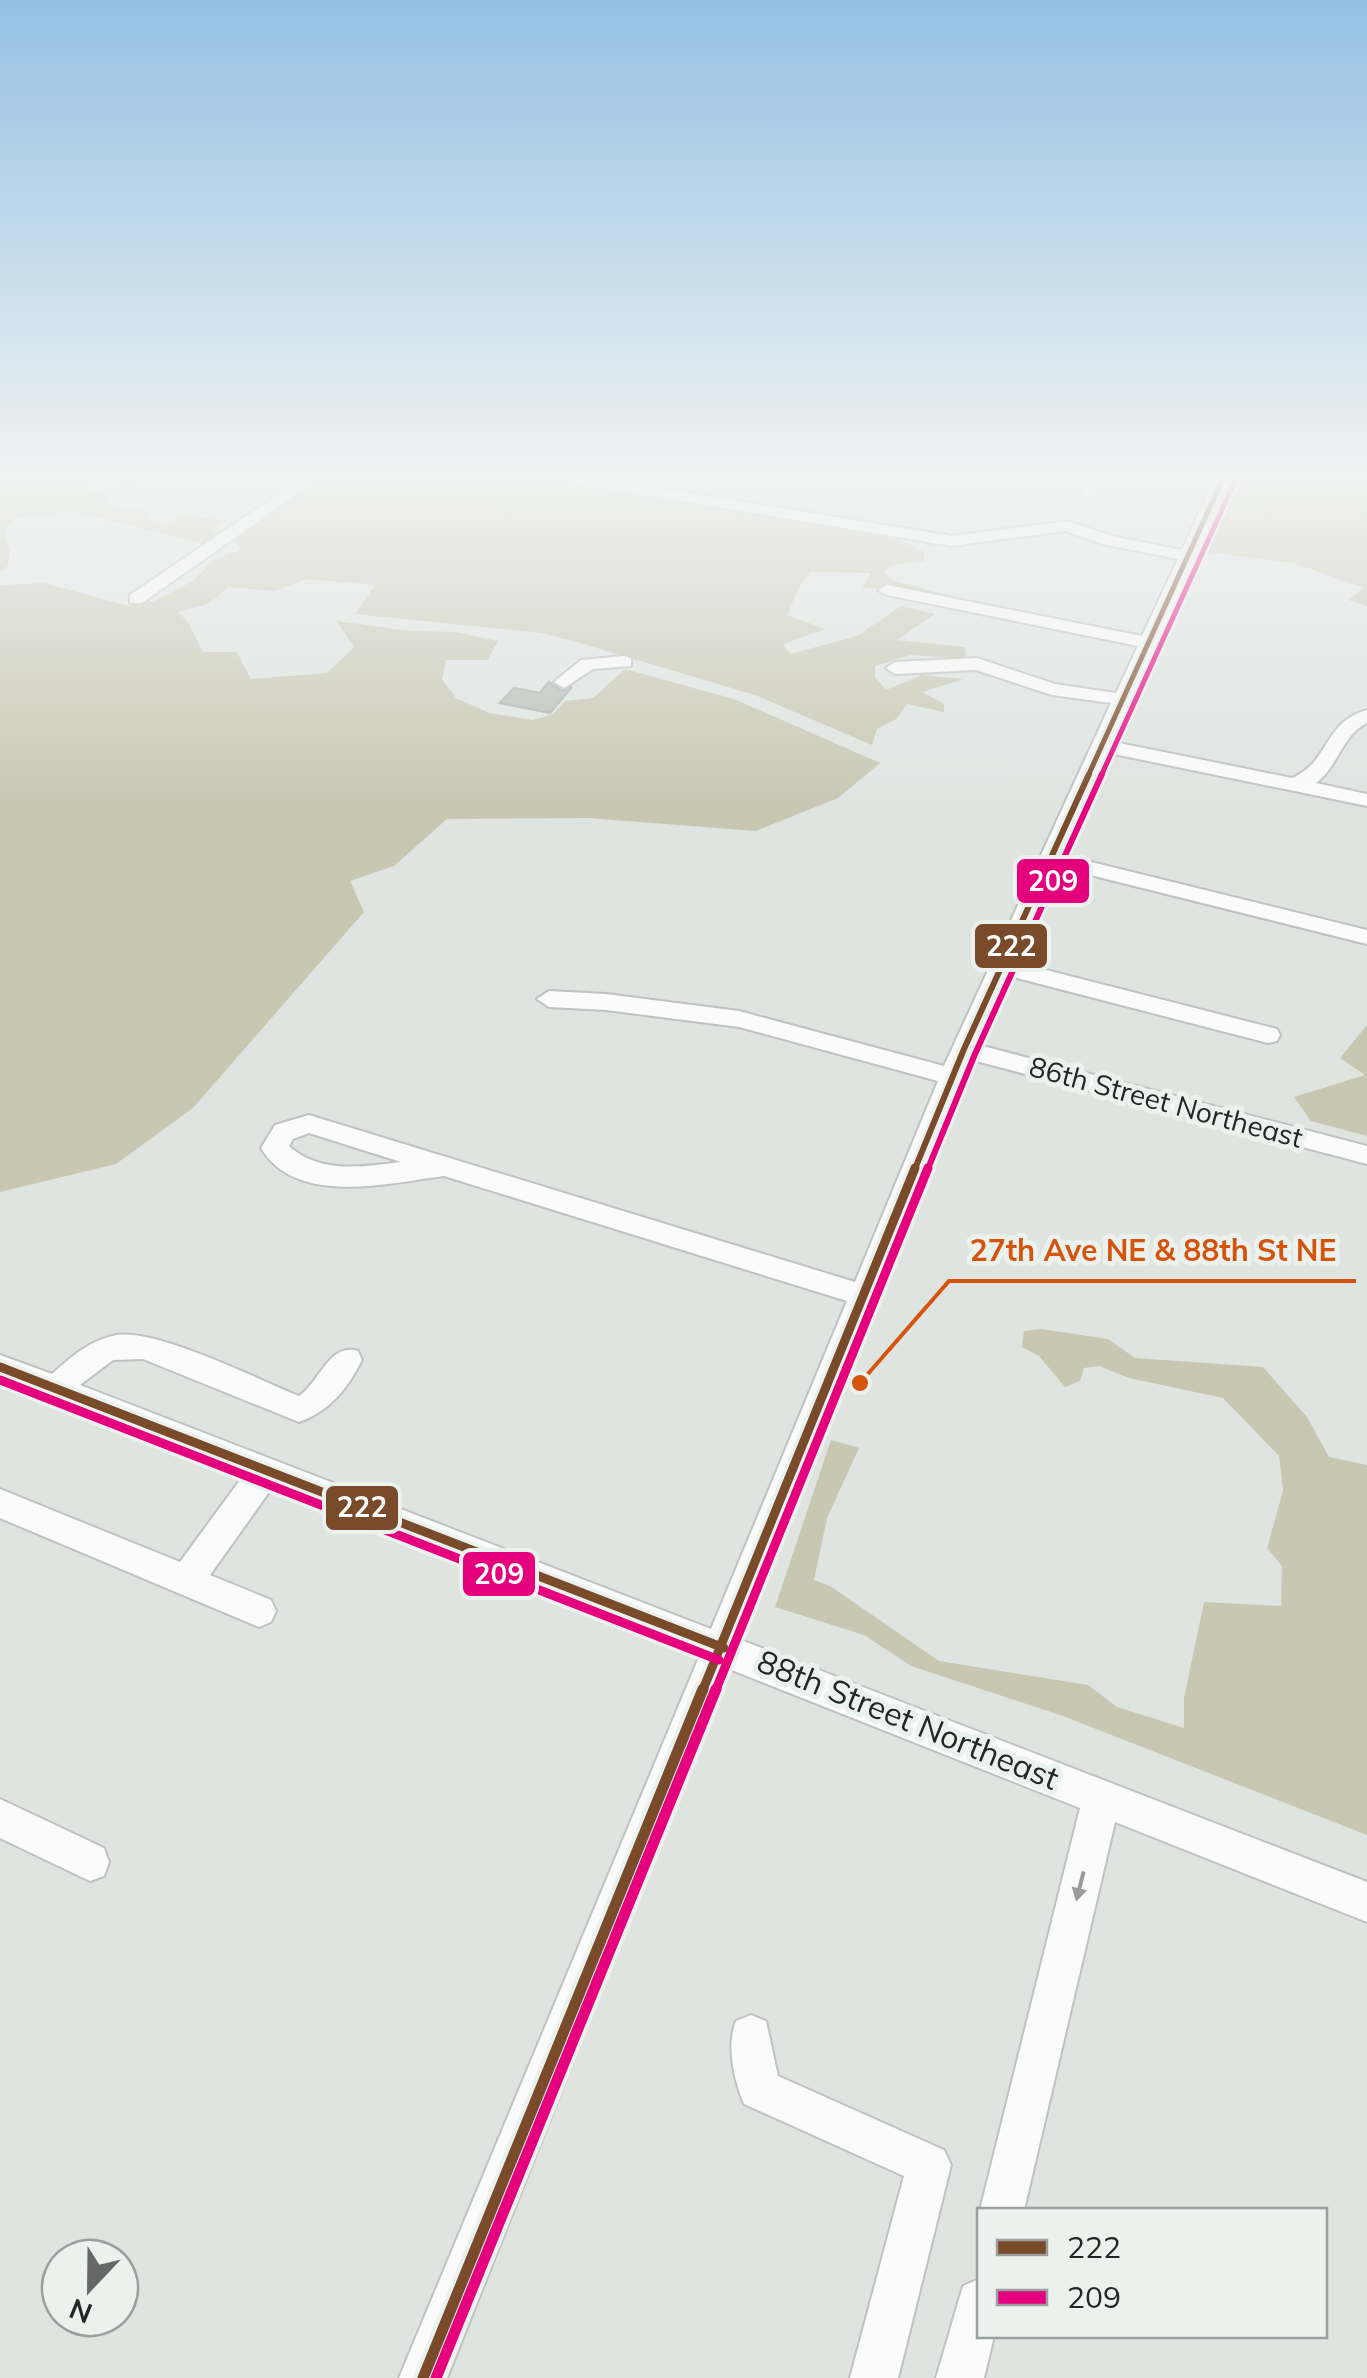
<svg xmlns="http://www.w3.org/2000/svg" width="1367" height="2378" font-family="Mulish,sans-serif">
<rect width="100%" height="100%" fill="#dfe4e1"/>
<path fill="#c7c7b2" d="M 7,476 L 107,476 L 88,484 L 94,493 L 142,477 L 149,480 L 104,498 L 116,511 L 150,511 L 146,518 L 165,524 L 180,515 L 227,521 L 213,530 L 221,537 L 206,545 L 73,511 L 14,518 L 5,530 L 10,551 L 8,566 L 0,572 L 0,480 Z
M 325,476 L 538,476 L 901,540 L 924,552 L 925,561 L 890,565 L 884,573 L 892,580 L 969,601 L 969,605 L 883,588 L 862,588 L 871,573 L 811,572 L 800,585 L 787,615 L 825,629 L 783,644 L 790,654 L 857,636 L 901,606 L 935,614 L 897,640 L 965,647 L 966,659 L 911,655 L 875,666 L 875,677 L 886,690 L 922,675 L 964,679 L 922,692 L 944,704 L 944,712 L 907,704 L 896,719 L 877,729 L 872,745 L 755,695 L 570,640 L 542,633 L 355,614 L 375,585 L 307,579 L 274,591 L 229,587 L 208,604 L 178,612 L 188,622 L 203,652 L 237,652 L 251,679 L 327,673 L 354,647 L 336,621 L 411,631 L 456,632 L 498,641 L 488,660 L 446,660 L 442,679 L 456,698 L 489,713 L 533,720 L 553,714 L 565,701 L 593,698 L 625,669 L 734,699 L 880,763 L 838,798 L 756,831 L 588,818 L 447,819 L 394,866 L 350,881 L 364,912 L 193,1108 L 116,1164 L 0,1192 L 0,585 L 44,583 L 129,606 L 154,601 L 193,581 L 212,561 L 240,550 L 234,537 Z
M 1239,476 L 1367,476 L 1367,606 L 1348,600 L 1364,588 L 1294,563 L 1207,552 Z
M 1367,1025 L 1367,1136 L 1311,1121 L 1294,1097 L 1365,1075 L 1340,1058 Z
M 1041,1329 L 1108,1339 L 1135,1358 L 1263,1367 L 1307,1417 L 1329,1457 L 1367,1465 L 1367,1835 L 1063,1716 L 911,1666 L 864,1635 L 775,1607 L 831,1440 L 859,1448 L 827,1518 L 814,1580 L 830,1586 L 939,1661 L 1088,1685 L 1117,1707 L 1184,1728 L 1184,1698 L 1204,1602 L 1281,1606 L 1282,1566 L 1267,1548 L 1283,1491 L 1279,1456 L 1223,1398 L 1129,1378 L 1099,1366 L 1084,1368 L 1080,1381 L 1065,1387 L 1039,1356 L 1022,1347 L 1024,1331 Z"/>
<path fill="#b9bfb7" stroke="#afb2b0" stroke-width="2.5" d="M 549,682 L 562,691 L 572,687 L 550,713 L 500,703 L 514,688 L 540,693 Z"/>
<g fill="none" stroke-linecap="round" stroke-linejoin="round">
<defs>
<path id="minor" d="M 305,476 L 323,476 L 142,603 L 130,603 L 130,595 Z
M 551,476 L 585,476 L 952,536 L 1067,521 L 1112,536 L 1182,550 L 1209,491 L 1168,482 L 1176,477 L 1213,483 L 1216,476 L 1232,476 L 1114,742 L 1292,778 C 1330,762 1323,722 1367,710 L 1367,723 C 1342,735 1338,767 1316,783 L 1367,794 L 1367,806 L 1109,753 L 1063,855 L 1367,930 L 1367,944 L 1058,867 L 1015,962 L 1277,1029 L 1280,1035 L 1277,1041 L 1268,1043 L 1009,976 L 979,1045 L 1367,1146 L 1367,1164 L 972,1060 L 741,1640 L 1367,1882 L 1367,1922 L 1115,1822 L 1024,2210 L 980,2210 L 1080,1808 L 729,1669 L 447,2378 L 399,2378 L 699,1657 L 272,1488 L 210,1575 L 271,1600 L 276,1611 L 271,1622 L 259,1627 L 0,1518 L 0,1489 L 180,1562 L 243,1476 L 0,1380 L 0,1355 L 52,1374 C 72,1356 90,1340 117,1335 C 158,1329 257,1379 299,1396 C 320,1382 329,1342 358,1351 L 362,1360 C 347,1389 330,1411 299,1422 L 143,1359 L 113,1360 L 80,1385 L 711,1629 L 847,1301 L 444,1176 C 389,1183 296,1207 261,1148 L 275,1125 L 309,1115 L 855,1282 L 938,1081 L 739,1027 L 606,1010 L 549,1007 L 537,999 L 549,991 L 606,994 L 739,1011 L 944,1066 L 1111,703 L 1052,695 L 976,670 L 895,674 L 886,668 L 895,662 L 977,658 L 1055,684 L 1116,693 L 1138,646 L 887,595 L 878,590 L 887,585 L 1142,636 L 1178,559 L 1102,544 L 1066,531 L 952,546 L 559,481 ZM 309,1133 L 401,1162 C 362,1167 320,1174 289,1146 L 293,1139 Z
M 1097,476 L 1113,476 L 1095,496 L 1083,496 L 1081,493 Z
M 624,656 L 631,658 L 631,666 L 593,669 L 564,688 L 554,682 L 581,660 Z
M 0,1799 L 104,1848 L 109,1862 L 104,1876 L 90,1881 L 0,1838 Z
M 751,2015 L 766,2021 L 778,2076 L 944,2150 L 951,2165 L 898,2378 L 850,2378 L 904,2176 L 744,2104 C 734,2080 726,2046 736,2021 Z
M 979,2279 L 979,2336 L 994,2336 L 984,2378 L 936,2378 L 963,2286 Z"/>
</defs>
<use href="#minor" stroke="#bfc2c0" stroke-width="4"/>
<use href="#minor" fill="#fafbfa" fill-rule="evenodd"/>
<defs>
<path id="bus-1-far3" d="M 1088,776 L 1224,476"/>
<path id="bus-1-far2" d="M 914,1171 L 964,1049 L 1089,774"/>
<path id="bus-1-far1" d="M 0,1367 L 724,1648
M 702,1692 L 915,1168"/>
<path id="bus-1" d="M 423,2378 L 703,1689"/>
<path id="bus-2-far3" d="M 1101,776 L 1235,481"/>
<path id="bus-2-far2" d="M 927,1171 L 975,1054 L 1102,774"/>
<path id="bus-2-far1" d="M 0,1380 L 719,1660
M 715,1692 L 928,1168"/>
<path id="bus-2" d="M 436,2378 L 716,1689"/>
</defs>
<use href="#bus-1-far3" stroke="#ebf2ee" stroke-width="10"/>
<use href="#bus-1-far2" stroke="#ebf2ee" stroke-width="12"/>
<use href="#bus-1-far1" stroke="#ebf2ee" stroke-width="16"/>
<use href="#bus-1" stroke="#ebf2ee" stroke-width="19"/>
<use href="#bus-2-far3" stroke="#ebf2ee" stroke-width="10"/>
<use href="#bus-2-far2" stroke="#ebf2ee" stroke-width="12"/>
<use href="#bus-2-far1" stroke="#ebf2ee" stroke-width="16"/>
<use href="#bus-2" stroke="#ebf2ee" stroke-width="19"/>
<use href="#bus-1-far3" stroke="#7a4b2a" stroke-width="5"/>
<use href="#bus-1-far2" stroke="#7a4b2a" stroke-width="6"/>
<use href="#bus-1-far1" stroke="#7a4b2a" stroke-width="9"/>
<use href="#bus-1" stroke="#7a4b2a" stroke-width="11"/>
<use href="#bus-2-far3" stroke="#e5007d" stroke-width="5"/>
<use href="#bus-2-far2" stroke="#e5007d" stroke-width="6"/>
<use href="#bus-2-far1" stroke="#e5007d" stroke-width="9"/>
<use href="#bus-2" stroke="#e5007d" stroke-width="11"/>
</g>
<defs><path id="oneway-solid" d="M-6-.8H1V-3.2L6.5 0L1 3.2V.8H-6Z" transform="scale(2.5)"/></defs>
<use fill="#9a9b9a" href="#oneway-solid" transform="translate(1080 1886) rotate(104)"/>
<linearGradient id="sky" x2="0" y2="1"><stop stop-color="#94c1e4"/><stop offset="0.59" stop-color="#f1f3f2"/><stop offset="1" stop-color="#f1f3f2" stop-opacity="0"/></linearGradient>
<rect width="1367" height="809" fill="url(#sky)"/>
<g text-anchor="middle" stroke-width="10" stroke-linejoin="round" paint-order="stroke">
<g font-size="28" fill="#242625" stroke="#ebf2ee">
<text transform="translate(1166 1102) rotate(15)" y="10">86th Street Northeast</text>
</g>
<g font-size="32" fill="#242625" stroke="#ebf2ee">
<text transform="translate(908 1720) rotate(22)" y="11">88th Street Northeast</text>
</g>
</g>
<path fill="none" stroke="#d4540e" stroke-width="4" d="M860 1383L949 1281H1356"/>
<circle fill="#d4540e" stroke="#ebf2ee" stroke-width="4" cx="860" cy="1383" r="10"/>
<g font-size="30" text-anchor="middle" font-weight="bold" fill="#d4540e" stroke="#ebf2ee" stroke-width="10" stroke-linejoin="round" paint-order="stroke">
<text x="1153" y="1261">27th Ave NE &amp; 88th St NE</text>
</g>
<g stroke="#ebf2ee" stroke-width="4">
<rect x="1015" y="857" width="76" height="48" rx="10" fill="#e5007d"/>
<rect x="973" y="922" width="76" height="48" rx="10" fill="#7a4b2a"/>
<rect x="324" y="1484" width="76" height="48" rx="10" fill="#7a4b2a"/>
<rect x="461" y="1550" width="76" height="48" rx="10" fill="#e5007d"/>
</g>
<g font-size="28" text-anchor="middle" font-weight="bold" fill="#fff">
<text x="1053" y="891">209</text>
<text x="1011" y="956">222</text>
<text x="362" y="1517">222</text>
<text x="499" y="1584">209</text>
</g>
<rect x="977" y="2208" width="350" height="130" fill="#ebf2ee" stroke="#9ba09e" stroke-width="2.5"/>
<rect x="997" y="2240" width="50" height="15" fill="#7a4b2a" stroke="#9ba09e" stroke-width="2.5"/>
<text x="1067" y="2258" font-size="30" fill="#242625">222</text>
<rect x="997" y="2290" width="50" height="15" fill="#e5007d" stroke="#9ba09e" stroke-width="2.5"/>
<text x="1067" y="2308" font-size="30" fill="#242625">209</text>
<g transform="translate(90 2288) rotate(202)"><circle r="48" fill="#ebf2ee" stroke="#9ba09e" stroke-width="2.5"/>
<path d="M0-8L18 38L0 25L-18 38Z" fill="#656867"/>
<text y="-15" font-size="28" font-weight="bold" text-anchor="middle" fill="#242625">N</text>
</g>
</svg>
